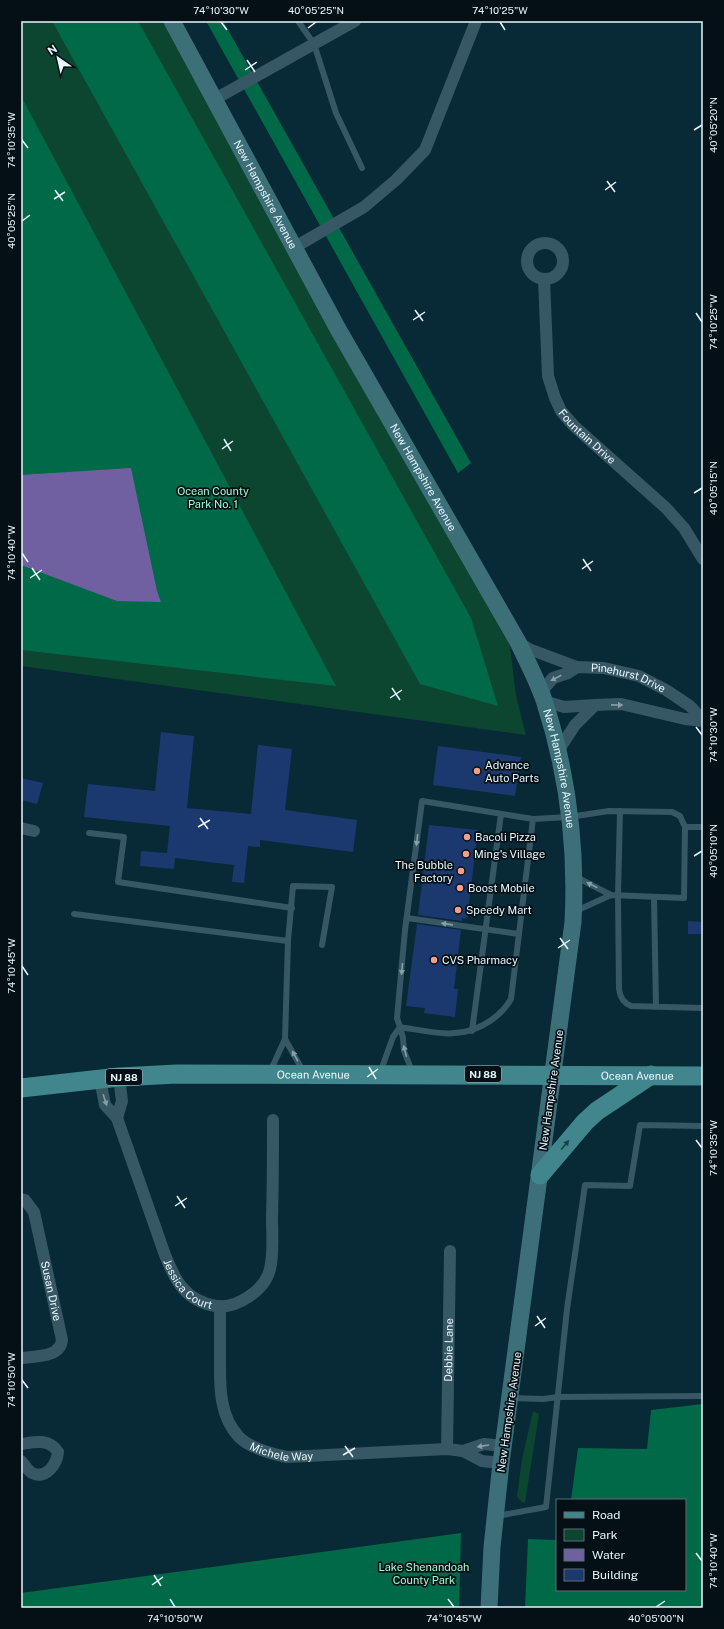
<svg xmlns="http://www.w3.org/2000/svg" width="724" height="1629" font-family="'Public Sans',sans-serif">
  <rect width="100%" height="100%" fill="#082936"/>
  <!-- green -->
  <path fill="#0c4630" d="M21,21H172L510,646L516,696L526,735L21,666Z
    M533,1411L539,1414L525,1503L522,1502L517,1497L522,1459Z"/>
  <!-- forest -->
  <path fill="#006947" d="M52,21H138L471,618L498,706L420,684Z
    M206,21H223L471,463L458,473Z
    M21,96L336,686L21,650Z
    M703,1404V1608H525L528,1539L557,1540V1590H685V1500H571L578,1448L647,1449L651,1410Z
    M461,1533L459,1608H21V1593Z"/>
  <!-- water -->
  <path fill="#7160a1" d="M131,468L157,591L161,602L117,601L21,565V475Z"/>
  <!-- building -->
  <path fill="#1c396f" d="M161,732L194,736L187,808L251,814L258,745L292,749L285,810L357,820L353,852L260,840V847L248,846L244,883L232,882L234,865L175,858L174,869L140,866L141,851L167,853L170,826L84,817L88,784L155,791Z
    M438,746L521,757L515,796L433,785Z
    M21,778L43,783L37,804L21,800Z
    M429,825L478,830L467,919L462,918V921L418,915Z
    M688,921L703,922V934H688Z
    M417,924L461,930L454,989H458L455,1017L424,1013L425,1008L406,1006Z"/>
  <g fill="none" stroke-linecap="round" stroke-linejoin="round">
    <!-- lane -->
    <path stroke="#375765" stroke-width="6" d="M298,21L314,44L336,113L362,168
      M620,811L618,896L619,989C620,997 623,1003 631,1006L703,1008
      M89,833L124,837L118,882L292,908
      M576,877L611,895L684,898L685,827H703
      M654,897L656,1007
      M576,911L611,895
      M74,914L288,941
      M407,918L519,934
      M472,1031L501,814
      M285,1039L303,1071
      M412,1071L404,1051L403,1038L400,1027C432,1032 461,1041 490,1021C499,1015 506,1008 511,999L533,819L569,817L609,811L672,812L680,816L685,827
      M270,1072L285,1039L288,941L293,886L332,887L322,945
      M380,1073L393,1037L400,1027L397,1018L405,930L422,801L533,819
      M511,1398L543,1399L558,1397L703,1396
      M497,1516L546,1507L567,1309L585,1185L630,1186L640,1125L703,1126"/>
    <!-- street -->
    <g stroke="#375765" stroke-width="12">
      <path d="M215,99L355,21"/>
      <circle cx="545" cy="261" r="18"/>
      <path d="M295,247L364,207L396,180L425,150L476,21"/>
      <path id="s1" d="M544,279L548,376L555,398L561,411L574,426L666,508L684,528L703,559"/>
      <path d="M518,642L529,649L577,667"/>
      <path id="s2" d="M541,692L553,678L568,673L577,667L604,668L639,676L666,690L690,706L703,720"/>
      <path d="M544,701L564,707L595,705"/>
      <path d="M558,751L575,725L595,705L621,704L685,719L703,721"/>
      <path d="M21,828L34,831"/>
      <path id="s3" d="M100,1079L105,1105L117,1118L165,1255C175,1280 185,1301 216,1306C237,1309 265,1290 270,1269C274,1253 272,1234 272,1218C273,1185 273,1152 273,1120"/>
      <path d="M117,1118L122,1101L119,1077"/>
      <path id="s4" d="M21,1199L25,1200L34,1212L62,1340C60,1358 35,1356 21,1358"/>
      <path id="s5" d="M220,1306C220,1323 220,1339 220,1355C220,1383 218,1415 239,1437C250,1448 272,1454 287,1457L447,1449L463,1451L482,1461L501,1463"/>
      <path d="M21,1444C35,1442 49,1438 58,1452C57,1464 46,1480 32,1473C28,1471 24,1464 21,1461"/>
      <path id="s6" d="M447,1449L450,1251"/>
      <path d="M463,1451L484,1444L503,1446"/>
    </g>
    <!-- secondary -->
    <path stroke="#3c6f78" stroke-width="17" id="s7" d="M172,21L338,329L518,642C527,661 537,680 544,700C567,771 577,848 573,922L501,1463L492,1547L489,1608"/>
    <!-- primary -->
    <g stroke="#40868c" stroke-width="19">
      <path id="s8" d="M21,1088L119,1077L177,1074L703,1076"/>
      <path d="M540,1175L585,1122L597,1111L651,1075"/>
    </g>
  </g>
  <!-- one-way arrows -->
  <defs><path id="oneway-solid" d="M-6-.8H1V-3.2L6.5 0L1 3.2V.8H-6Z"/></defs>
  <g fill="#879fa9">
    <use href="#oneway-solid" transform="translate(556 678) rotate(152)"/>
    <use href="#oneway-solid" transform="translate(617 705) rotate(1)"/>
    <use href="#oneway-solid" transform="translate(417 840) rotate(97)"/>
    <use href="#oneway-solid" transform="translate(592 885) rotate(-153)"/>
    <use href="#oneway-solid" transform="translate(447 924) rotate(-172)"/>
    <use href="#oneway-solid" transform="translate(402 969) rotate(95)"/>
    <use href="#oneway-solid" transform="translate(405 1051) rotate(-104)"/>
    <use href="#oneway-solid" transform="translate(295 1056) rotate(-119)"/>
    <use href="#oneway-solid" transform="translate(105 1100) rotate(72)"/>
    <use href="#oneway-solid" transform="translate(483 1446) rotate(171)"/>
  </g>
  <use fill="#1c3f45" href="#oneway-solid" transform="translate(565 1145) rotate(-50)"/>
  <!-- ticks -->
  <path fill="none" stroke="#e8f6fd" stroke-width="1.5" d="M221,22L227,30M500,22L505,30M308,28L316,22M247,60L255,72M245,70L257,62M694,130L702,125M22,140L28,148M607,181L615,192M55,190L63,201M605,190L616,182M54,199L65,192M22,221L30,215M415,310L423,321M696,313L702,322M413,320L425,312M224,439L231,451M222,449L233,441M694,493L702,488M22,553L28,562M583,559L591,571M32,568L40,580M582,569L593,561M30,578L42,570M392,688L400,700M390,698L402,690M696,727L702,735M200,818L208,829M198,827L210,820M694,856L702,851M560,938L568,949M558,948L570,940M22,966L28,975M369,1067L376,1079M367,1077L378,1069M696,1140L702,1148M177,1196L185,1208M175,1206L187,1198M537,1316L545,1328M535,1326L546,1318M22,1380L28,1388M345,1446L353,1457M343,1455L355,1448M696,1553L702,1561M154,1575L161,1586M152,1585L163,1577M170,1599L175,1607M448,1599L454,1607M656,1607L665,1601"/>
  <!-- markers -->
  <g fill="#f49e8a" stroke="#041015" stroke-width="1.5">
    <circle cx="477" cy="771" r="4"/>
    <circle cx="467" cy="837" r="4"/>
    <circle cx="466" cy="854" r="4"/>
    <circle cx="461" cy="871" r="4"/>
    <circle cx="460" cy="888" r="4"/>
    <circle cx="458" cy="910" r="4"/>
    <circle cx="434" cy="960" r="4"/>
  </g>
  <g text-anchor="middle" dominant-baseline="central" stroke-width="3.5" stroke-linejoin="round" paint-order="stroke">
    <!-- shield labels -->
    <g fill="#041015" stroke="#a4b1b7" stroke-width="1">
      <rect x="465" y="1066" width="36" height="16" rx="3"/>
      <rect x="106" y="1069" width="36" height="16" rx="3"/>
    </g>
    <g font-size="10" font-weight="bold" fill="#e8f6fd">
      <text x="483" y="1074">NJ 88</text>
      <text x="124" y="1077">NJ 88</text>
    </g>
    <!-- street labels -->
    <g font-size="11" fill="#e8f6fd" stroke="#041015">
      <text stroke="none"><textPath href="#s7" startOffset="197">New Hampshire Avenue</textPath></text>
      <text stroke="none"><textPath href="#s1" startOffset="171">Fountain Drive</textPath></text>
      <text stroke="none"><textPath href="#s7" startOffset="521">New Hampshire Avenue</textPath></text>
      <text stroke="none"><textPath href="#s2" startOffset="98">Pinehurst Drive</textPath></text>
      <text stroke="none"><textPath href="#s7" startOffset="845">New Hampshire Avenue</textPath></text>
      <text stroke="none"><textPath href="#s8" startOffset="293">Ocean Avenue</textPath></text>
      <text stroke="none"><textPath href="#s8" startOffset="617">Ocean Avenue</textPath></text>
      <text transform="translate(551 1090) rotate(-82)">New Hampshire Avenue</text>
      <text stroke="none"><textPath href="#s3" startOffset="228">Jessica Court</textPath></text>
      <text stroke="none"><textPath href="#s4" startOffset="100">Susan Drive</textPath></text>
      <text stroke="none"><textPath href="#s6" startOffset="99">Debbie Lane</textPath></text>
      <text transform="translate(509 1412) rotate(-82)">New Hampshire Avenue</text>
      <text stroke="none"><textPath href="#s5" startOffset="182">Michele Way</textPath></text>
    </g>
    <!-- park labels -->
    <g font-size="11" fill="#a2fbd0" stroke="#041015">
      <text x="213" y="491">Ocean County<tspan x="213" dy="13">Park No. 1</tspan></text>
      <text x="424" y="1567">Lake Shenandoah<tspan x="424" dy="13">County Park</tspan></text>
    </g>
    <!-- poi labels -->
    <g font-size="11" fill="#e8f6fd" stroke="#041015" text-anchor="start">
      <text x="485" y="765">Advance<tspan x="485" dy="13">Auto Parts</tspan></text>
      <text x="475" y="837">Bacoli Pizza</text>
      <text x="474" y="854">Ming's Village</text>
      <text x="453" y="865" text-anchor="end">The Bubble<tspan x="453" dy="13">Factory</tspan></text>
      <text x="468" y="888">Boost Mobile</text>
      <text x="466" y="910">Speedy Mart</text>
      <text x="442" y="960">CVS Pharmacy</text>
    </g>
  </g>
  <!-- border -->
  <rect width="724" height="1629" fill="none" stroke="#041015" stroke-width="44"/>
  <!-- legend -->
  <rect x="556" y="1499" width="130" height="92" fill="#041015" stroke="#5f6c72"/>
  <rect x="564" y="1512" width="20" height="6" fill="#40868c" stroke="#5f6c72"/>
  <text x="592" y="1519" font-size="12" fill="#e8f6fd">Road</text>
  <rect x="564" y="1529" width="20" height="12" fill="#0c4630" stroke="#5f6c72"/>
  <text x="592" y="1539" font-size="12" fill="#e8f6fd">Park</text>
  <rect x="564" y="1549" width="20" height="12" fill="#7160a1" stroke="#5f6c72"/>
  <text x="592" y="1559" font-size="12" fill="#e8f6fd">Water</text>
  <rect x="564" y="1569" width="20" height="12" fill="#1c396f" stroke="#5f6c72"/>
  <text x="592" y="1579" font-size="12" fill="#e8f6fd">Building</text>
  <!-- north arrow -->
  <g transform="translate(58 58) rotate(326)" stroke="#041015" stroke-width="3" paint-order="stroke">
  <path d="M0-3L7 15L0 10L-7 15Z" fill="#e8f6fd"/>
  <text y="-6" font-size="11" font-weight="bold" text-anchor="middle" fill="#e8f6fd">N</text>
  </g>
  <rect x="22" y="22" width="680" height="1585" fill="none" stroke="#e8f6fd" stroke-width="1.5"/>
  <g font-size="10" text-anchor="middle" fill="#e8f6fd">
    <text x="221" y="14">74°10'30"W</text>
    <text x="316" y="14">40°05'25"N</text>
    <text x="500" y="14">74°10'25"W</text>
    <text transform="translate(713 125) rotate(-90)" y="4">40°05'20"N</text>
    <text transform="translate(11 140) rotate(-90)" y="4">74°10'35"W</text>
    <text transform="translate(11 221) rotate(-90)" y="4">40°05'25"N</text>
    <text transform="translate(713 322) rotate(-90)" y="4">74°10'25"W</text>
    <text transform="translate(713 488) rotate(-90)" y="4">40°05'15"N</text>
    <text transform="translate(11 553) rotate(-90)" y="4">74°10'40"W</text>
    <text transform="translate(713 735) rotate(-90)" y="4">74°10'30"W</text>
    <text transform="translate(713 851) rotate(-90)" y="4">40°05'10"N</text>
    <text transform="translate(11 966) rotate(-90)" y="4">74°10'45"W</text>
    <text transform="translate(713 1148) rotate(-90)" y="4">74°10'35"W</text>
    <text transform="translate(11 1380) rotate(-90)" y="4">74°10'50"W</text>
    <text transform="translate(713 1561) rotate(-90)" y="4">74°10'40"W</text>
    <text x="175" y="1622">74°10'50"W</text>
    <text x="454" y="1622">74°10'45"W</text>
    <text x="656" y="1622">40°05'00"N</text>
  </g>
</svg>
